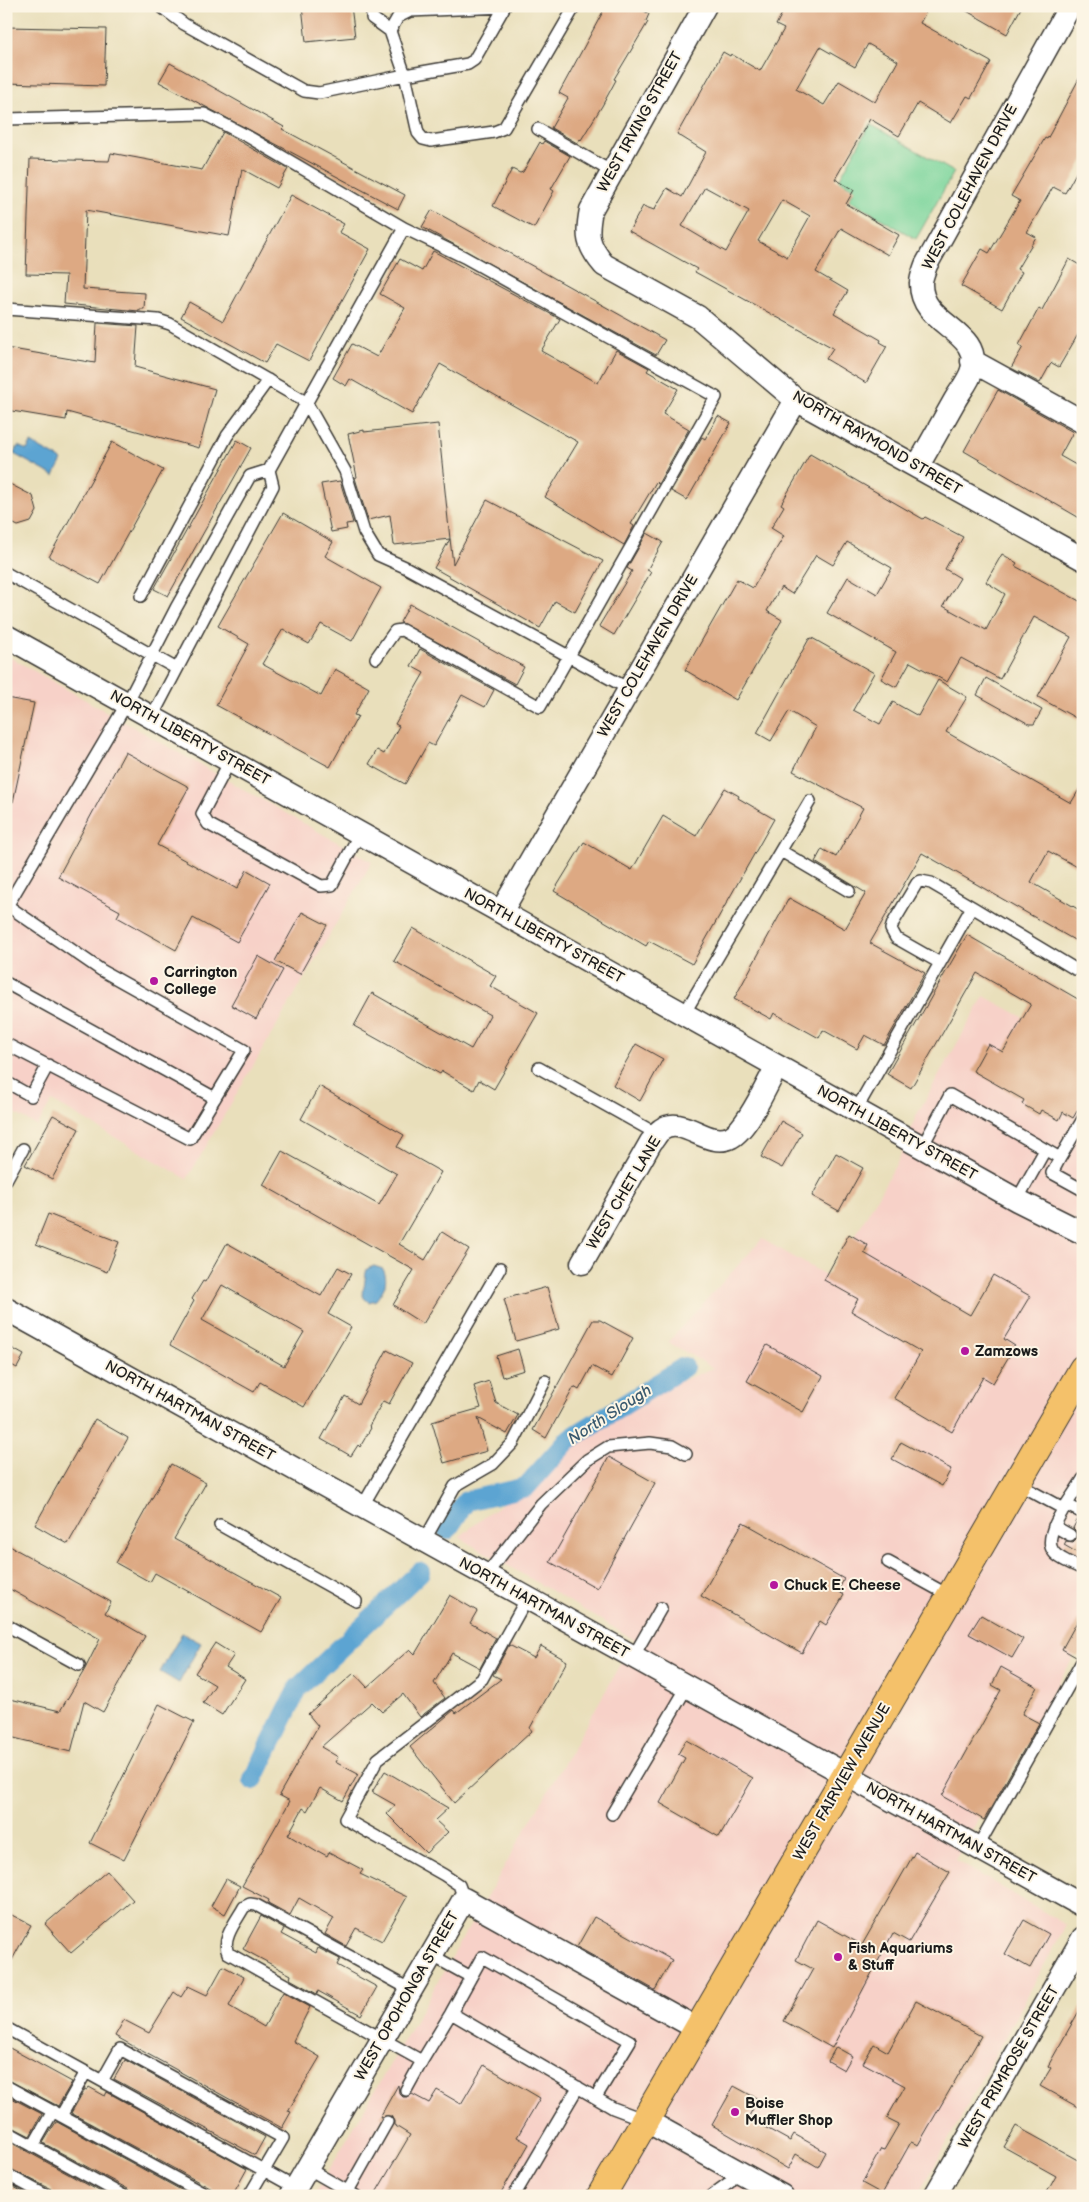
<svg xmlns="http://www.w3.org/2000/svg" width="1089" height="2202" font-family="'Balsamiq Sans',sans-serif">
  <rect width="100%" height="100%" fill="#fcf5e5"/>
  <filter id="ink" filterUnits="userSpaceOnUse"><feTurbulence type="fractalNoise" baseFrequency=".02" numOctaves="2"/><feDisplacementMap in="SourceGraphic" scale="10" xChannelSelector="R" yChannelSelector="G"/><feConvolveMatrix kernelMatrix="1 2 1 2 8 2 1 2 1" color-interpolation-filters="sRGB"/></filter>
  <filter id="wash" filterUnits="userSpaceOnUse"><feTurbulence type="fractalNoise" baseFrequency=".0096" numOctaves="4" result="noise"/><feDisplacementMap in="SourceGraphic" scale="20" xChannelSelector="R" yChannelSelector="G"/><feGaussianBlur stdDeviation="1.12" result="paint"/><feColorMatrix in="noise" values="0 0 0 0 0 0 0 0 0 0 0 0 0 0 0 0 0 1.4 0 .05"/><feComposite in="paint" operator="in"/></filter>
  <g filter="url(#wash)">
    <rect width="100%" height="100%" fill="#e9dfbb"/>
    <!-- built -->
    <path fill="#f7d1c8" d="M6,655L372,862L187,1179L52,1101L37,1126L6,1108Z
      M1083,993V1641L955,1860L1066,1925L918,2196H314L635,1640L459,1537L631,1402L713,1368L668,1342L762,1239L831,1278L899,1159L916,1116L984,996L1059,1037Z"/>
    <!-- green -->
    <path fill="#7cd59c" stroke="#4c785c" d="M870,124L954,172L916,239L849,200L855,189L839,180Z"/>
    <!-- water -->
    <path fill="#5ca4d2" stroke="#3c6077" d="M31,443L62,460L54,476L14,454L18,446L27,450Z
      M374,1266L383,1269C389,1281 384,1290 376,1300L369,1302L364,1298L362,1292C366,1285 364,1278 367,1269Z
      M182,1633L201,1643L179,1683L160,1672Z"/>
    <g fill="none" stroke-linecap="round" stroke-linejoin="round">
      <!-- canal -->
      <path stroke="#5ca4d2" stroke-width="20" d="M447,1530L466,1501L526,1487L568,1440L684,1367
        M253,1780L298,1688L420,1572"/>
    </g>
    <g id="blocks">
      <!-- building -->
      <path fill="#dda983" fill-rule="evenodd" d="M302,6H351L355,37L306,42Z
        M606,6H636L649,14L646,21L648,22L614,79L616,80L602,106L581,140L580,139L577,143L551,128L568,98L559,93Z
        M786,6H929L920,23L991,62L971,98L967,96L951,123L918,103L899,136L870,119L835,179L854,190L846,204L899,235L888,255L841,228L816,272L848,291L834,313L881,340L880,342L887,346L866,383L826,359L833,348L695,272L697,269L629,231L643,206L654,210L667,188L682,197L706,152L677,134L723,52L730,56L731,54L760,71L784,29L776,25ZM868,44L898,61L875,102L839,81L824,105L796,89L820,47L855,67ZM705,187L749,211L726,252L682,226ZM782,200L810,216L787,257L758,241Z
        M958,6H1022L1007,34Z
        M6,27L106,29L104,86L6,83Z
        M170,63L284,127L282,129L405,195L398,209L159,82Z
        M1083,71V160L1065,193L1053,187L1027,232L1036,237L1017,269L1022,272L1002,309L961,286L982,249L989,253L1020,201L1011,196L1045,138L1047,139L1051,132Z
        M223,132L288,169L277,188L242,169L229,236L86,210L83,289L145,293L144,309H139V311L64,304L66,275L26,274L30,159L109,161L111,153L202,170Z
        M544,141L570,156L551,189L554,191L534,228L493,206L512,169L520,173L523,172L540,142L542,144Z
        M291,195L344,224L339,232L370,249L309,361L276,344L265,363L181,317L189,302L223,321Z
        M432,210L665,340L656,355L422,227Z
        M433,251L560,319L541,351L598,383L616,350L649,368L647,371L678,389L663,414L689,429L658,484L656,482L631,524L634,526L624,545L545,497L578,442L440,364L412,414L350,379L346,386L333,378L352,344L377,357L405,308L380,294L400,259L422,271Z
        M1069,259L1083,267V326L1059,367L1052,363L1050,365L1040,383L1011,368L1023,347L1019,345L1039,308L1042,310Z
        M97,323L138,326L135,367L215,389L199,448L67,412L66,420L6,410V348L95,363Z
        M998,390L1073,432L1060,456L1083,469V520L964,451Z
        M718,416L731,423L687,500L671,491L702,437L705,439Z
        M438,424L450,539L394,545L390,515L368,520L355,478L357,477L348,434L364,430V432Z
        M237,440L251,448L168,596L154,589Z
        M112,442L163,470L100,584L49,557Z
        M810,454L923,519L925,517L963,537L945,569L960,578L943,606L986,630L1005,594L986,582L1002,554L1017,563L1015,566L1083,603V722L1038,697L1071,637L1034,617L1000,679L961,658L947,682L910,662L896,687L881,679L896,652L827,613L848,577L877,594L892,568L847,542L833,565L816,555L792,594L781,587L767,611L782,620L736,700L685,670L737,579L753,588L784,536L771,528L784,506L781,504Z
        M340,481L353,523L346,524L347,529L331,532L321,484Z
        M6,482L33,496L37,511L31,522L18,526L6,520Z
        M487,500L603,561L575,612L555,601L540,628L434,568L450,539L453,564Z
        M283,513L333,542L325,556L381,588L352,641L321,624L309,644L283,629L262,664L321,696L335,669L369,688L354,715L358,716L330,767L216,705L249,644L218,626Z
        M647,533L663,542L647,570L651,572L614,635L599,626L632,571L627,568Z
        M410,604L524,667L515,684L400,622Z
        M812,638L874,673L853,710L880,724L893,702L918,716L938,680L967,697L946,732L1071,803L1083,783V870L1048,851L1031,882L1083,912V945L922,853L870,943L925,973L884,1045L865,1035L857,1049L823,1030L819,1038L774,1013L771,1019L734,999L789,898L845,929L866,893L815,862L822,849L836,857L863,808L793,771L816,727L789,711L771,741L757,733L809,639Z
        M420,649L494,690L485,707L462,695L434,746L428,743L405,784L369,764L377,750L384,754L399,726L395,724L424,673L411,666Z
        M986,678L1042,710L1034,724H1029L977,695Z
        M6,698L34,703L13,802L6,801Z
        M125,752L189,787L157,845L237,889L247,870L270,883L237,942L193,918L176,950L117,917L120,911L58,877Z
        M725,788L739,796L738,798L774,819L692,964L649,941L646,946L554,891L584,842L632,870L663,816L696,836Z
        M302,912L327,925L300,974L275,961Z
        M413,928L496,976L490,986L538,1013L494,1089L479,1080L474,1090L442,1071L440,1074L354,1026L372,993L471,1049L490,1015L394,961Z
        M967,935L1083,1002V1101L1073,1118L1063,1112L1059,1120L1041,1110L1039,1114L1022,1104L1024,1100L973,1071L988,1044L1003,1052L1031,1004L977,973L911,1088L887,1074Z
        M258,956L283,970L256,1019L231,1005Z
        M636,1044L663,1059L640,1101L613,1085Z
        M319,1086L404,1135L397,1147L441,1172L399,1244L425,1260L442,1232L469,1249L423,1324L393,1305L414,1270L263,1185L282,1151L379,1205L397,1174L301,1119Z
        M53,1115L79,1129L52,1179L25,1165Z
        M781,1121L802,1133L782,1168L761,1157Z
        M836,1153L863,1168L839,1211L812,1196Z
        M48,1214L119,1242L107,1272L36,1244Z
        M849,1234L868,1245L864,1253L970,1315L993,1275L1030,1296L1004,1339L1015,1346L993,1383L983,1377L952,1432L894,1398L921,1352L851,1311L858,1299L824,1280Z
        M227,1243L321,1296L338,1267L351,1274L328,1314L351,1327L304,1407L260,1382L254,1392L170,1345L194,1301L192,1299L203,1281L205,1282ZM222,1285L304,1332L284,1366L202,1320Z
        M547,1287L559,1329L516,1341L504,1299Z
        M593,1320H600L633,1338L612,1377L592,1366L579,1390L574,1387L546,1438L533,1430Z
        M6,1345L24,1355L17,1368L6,1362Z
        M767,1345L823,1376L803,1412L747,1381Z
        M518,1349L524,1370L502,1377L496,1356Z
        M387,1350L412,1363L389,1404L383,1401L369,1426L371,1428L360,1447L358,1445L351,1456L321,1439L345,1396L358,1404Z
        M489,1381L496,1403L518,1415L507,1434L478,1418L487,1451L444,1463L432,1422L481,1408L474,1386Z
        M95,1419L128,1438L68,1544L35,1525Z
        M901,1442L951,1469L942,1486L892,1459Z
        M609,1457L655,1483L597,1588L550,1562Z
        M171,1464L206,1483L174,1539L281,1598L261,1632L155,1573L150,1582L116,1563Z
        M1078,1519L1083,1520V1556L1064,1545L1066,1541L1073,1542L1077,1538V1532L1073,1528Z
        M743,1522L844,1579L838,1591L844,1595L826,1625L820,1621L802,1653L701,1596Z
        M6,1544L111,1602L105,1613L145,1636L103,1712L84,1701L71,1752L6,1736V1698L60,1711L85,1669L100,1639L6,1587Z
        M450,1595L477,1611L470,1623L496,1638L480,1668L452,1653L434,1683L445,1698L420,1717L403,1694L382,1712L372,1702L321,1747L338,1757L335,1762L358,1774L343,1801L320,1788L307,1811L303,1808L288,1835L317,1852L318,1851L327,1856L329,1852L363,1870L360,1874L407,1897L382,1941L356,1928L346,1946L325,1934L334,1918L299,1898L290,1915L268,1903L269,1900L242,1886L290,1801L279,1795L318,1726L308,1714L354,1673L367,1687L410,1649L415,1654Z
        M1083,1611V1653L1076,1657L1062,1649Z
        M981,1615L1023,1639L1012,1658L969,1634Z
        M215,1643L234,1655L226,1667L245,1679L222,1715L203,1703L215,1685L195,1673Z
        M509,1645L534,1658L541,1646L567,1661L530,1728L532,1731L454,1803L410,1747L454,1710L456,1713L501,1679L493,1675Z
        M1001,1667L1037,1687L1022,1714L1039,1723L984,1820L942,1796L1001,1690L992,1685Z
        M159,1704L194,1722L124,1860L90,1843Z
        M686,1740L753,1778L719,1837L660,1803L685,1758L678,1754Z
        M385,1771L448,1808L435,1820L448,1832L426,1853L387,1814L395,1805L372,1792Z
        M915,1852L950,1872L909,1942L893,1933L832,2048L784,2021L813,1969L796,1960L817,1920L862,1945Z
        M107,1871L133,1900L71,1953L45,1924Z
        M226,1879L240,1886L225,1914L211,1906Z
        M6,1912L31,1925L6,1971Z
        M261,1916L284,1929L281,1934L316,1953L318,1948L340,1959L337,1965L377,1987L361,2015L318,1991L317,1994L290,1979L291,1975L243,1949Z
        M594,1917L672,1960L655,1990L577,1947Z
        M1024,1920L1049,1934L1030,1968L1005,1954Z
        M223,1966L244,1977L229,2006L264,2027L283,1992L310,2007L293,2041L320,2057L288,2111L291,2112L282,2128L115,2036L124,2020L149,2033L174,1992L181,1997L188,1986L207,1995Z
        M916,2001L981,2036L918,2145L911,2142L882,2194L862,2183L881,2149L884,2150L899,2124L887,2118L905,2086L863,2063L874,2044L888,2052Z
        M1083,2004V2110L1040,2086L1051,2068L1048,2066Z
        M6,2046L72,2082L58,2106L6,2079Z
        M836,2047L852,2056L844,2070L828,2061Z
        M125,2060L265,2137L255,2155L114,2079Z
        M484,2065L540,2098L517,2137L529,2144L499,2196H374L410,2135L394,2125V2121L391,2116L380,2117L398,2085L399,2093L403,2097H409L412,2094L429,2103L437,2090L461,2104Z
        M734,2086L758,2099L748,2118L790,2141L794,2134L826,2152L818,2167L796,2154L788,2169L712,2125Z
        M89,2087L105,2096L107,2092L247,2169L232,2196H215L212,2189L71,2113L85,2089L87,2090Z
        M6,2095L42,2114L30,2136L6,2124Z
        M56,2122H57L192,2196H131L128,2189L43,2143Z
        M1016,2126L1083,2163V2189L1079,2196H1045L1056,2176L1004,2147Z
        M6,2140L30,2153L108,2196H54L51,2189L6,2167Z
        M6,2183L31,2196H6Z"/>
    </g>
  </g>
  <g filter="url(#ink)">
    <use href="#blocks" fill-opacity="0" stroke="#3b3934" stroke-width="1"/>
    <g fill="none" stroke-linecap="round" stroke-linejoin="round">
      <defs>
        <path id="lane" d="M160,6L184,24L304,91L319,93L405,75L418,133L423,139L431,141L494,132L504,128L575,6
          M372,6V18L390,31L405,75L468,64L474,60L505,6
          M404,6L410,11L504,7
          M390,31L398,17L410,11
          M6,119L204,114L247,136L404,228L269,470
          M538,129L612,172
          M6,309L158,320L170,324L306,402L345,471L364,532L378,555L405,567L629,689
          M6,573L177,669
          M141,596L227,436L268,380
          M376,658L395,631L402,630L540,707L716,397L464,257L404,228
          M230,761L202,814L208,824L321,886L332,885L360,833
          M781,851L849,891
          M6,908L127,703L176,608L250,476L269,470L273,486L152,717
          M940,963L896,938L891,929L893,923L917,883L921,881L931,883L972,907
          M6,983L215,1098
          M684,1014L810,801
          M6,1044L190,1139L244,1050L101,970L8,906
          M539,1068L657,1134
          M6,1082L31,1096L48,1065
          M856,1110L972,907L1075,969
          M922,1147L950,1095L1060,1158L1083,1119
          M1060,1158L1052,1173L1083,1190
          M6,1180L23,1149
          M1017,1200L1045,1150
          M1083,1479C1074,1495 1041,1534 1053,1551C1058,1559 1075,1565 1083,1569
          M1016,1483L1064,1509
          M1067,1505L1083,1513
          M362,1507L500,1268
          M220,1525L356,1601
          M1054,1526L1070,1535
          M424,1541L455,1486L493,1464L513,1443L545,1381
          M888,1562L950,1596
          M486,1575L541,1504L587,1460L608,1447L650,1443L672,1446L686,1454
          M6,1625L79,1665
          M633,1657L661,1608
          M612,1814L687,1687
          M977,1848L1083,1660
          M464,1899L459,1885L444,1875L345,1819L378,1759L482,1679L527,1598
          M431,1955L471,1977
          M411,1990L256,1905L250,1904L244,1907C237,1920 221,1939 228,1953L422,2061L451,2013L613,2108L645,2120
          M451,2013L482,1957L630,2041L596,2097
          M6,2028L102,2081L120,2049L283,2138L249,2196
          M102,2081L296,2188
          M6,2086L208,2196
          M406,2090L422,2061
          M61,2116L86,2072
          M6,2131L124,2196
          M33,2146L53,2111
          M307,2168L356,2196
          M6,2174L47,2196
          M348,2191L387,2122
          M514,2196L578,2087
          M711,2196L730,2182L737,2171"/>
        <path id="street" d="M705,6L591,210C586,235 587,245 604,265L698,317L796,400L1083,559
          M972,361L1083,422
          M917,467C930,445 942,423 955,400C960,391 969,381 972,370C982,329 920,326 921,283C921,278 924,271 926,265L1070,6
          M6,636L1017,1200L1083,1233
          M501,912L796,400
          M582,1263L651,1142C654,1139 657,1132 661,1130C683,1114 707,1149 731,1137C748,1128 767,1084 777,1066
          M6,1309L1083,1906
          M645,2120L782,2196
          M291,2196L464,1899L698,2029
          M935,2196L1083,1938"/>
        <path id="primary" d="M601,2196L1083,1369"/>
      </defs>
      <!-- lane casing -->
      <use href="#lane" stroke="#3b3934" stroke-width="14"/>
      <!-- street casing -->
      <use href="#street" stroke="#3b3934" stroke-width="25"/>
      <!-- primary casing -->
      <use href="#primary" stroke="#3b3934" stroke-width="30"/>
      <!-- lane -->
      <use href="#lane" stroke="#fff" stroke-width="11"/>
      <!-- street -->
      <use href="#street" stroke="#fff" stroke-width="22"/>
      <!-- primary -->
      <use href="#primary" stroke="#f4c16b" stroke-width="28"/>
    </g>
  </g>
  <!-- markers -->
  <g fill="#b5179e" stroke="#fcf5e5" stroke-width="2">
    <circle cx="154" cy="981" r="5"/>
    <circle cx="965" cy="1351" r="5"/>
    <circle cx="774" cy="1585" r="5"/>
    <circle cx="838" cy="1957" r="5"/>
    <circle cx="735" cy="2112" r="5"/>
  </g>
  <g text-anchor="middle" dominant-baseline="central" stroke-width="4" stroke-linejoin="round" paint-order="stroke">
    <!-- street labels -->
    <g font-size="15" fill="#1c1c1c" stroke="#fcf5e5">
      <text transform="translate(640 122) rotate(-61)">WEST IRVING STREET</text>
      <text transform="translate(970 187) rotate(-62)">WEST COLEHAVEN DRIVE</text>
      <text transform="translate(877 443) rotate(30)">NORTH RAYMOND STREET</text>
      <text transform="translate(648 656) rotate(-60)">WEST COLEHAVEN DRIVE</text>
      <text transform="translate(190 738) rotate(29)">NORTH LIBERTY STREET</text>
      <text transform="translate(544 936) rotate(29)">NORTH LIBERTY STREET</text>
      <text transform="translate(897 1133) rotate(29)">NORTH LIBERTY STREET</text>
      <text transform="translate(624 1193) rotate(-59)">WEST CHET LANE</text>
      <text transform="translate(190 1411) rotate(29)">NORTH HARTMAN STREET</text>
      <text transform="translate(544 1608) rotate(29)">NORTH HARTMAN STREET</text>
      <text transform="translate(842 1782) rotate(-60)">WEST FAIRVIEW AVENUE</text>
      <text transform="translate(951 1833) rotate(29)">NORTH HARTMAN STREET</text>
      <text transform="translate(407 1996) rotate(-60)">WEST OPOHONGA STREET</text>
      <text transform="translate(1009 2067) rotate(-60)">WEST PRIMROSE STREET</text>
    </g>
    <!-- poi labels -->
    <g font-size="15" font-weight="bold" fill="#1c1c1c" stroke="#fcf5e5" text-anchor="start">
      <text x="164" y="972">Carrington<tspan x="164" dy="17">College</tspan></text>
      <text x="975" y="1351">Zamzows</text>
      <text x="784" y="1585">Chuck E. Cheese</text>
      <text x="848" y="1948">Fish Aquariums<tspan x="848" dy="17">&amp; Stuff</tspan></text>
      <text x="745" y="2103">Boise<tspan x="745" dy="17">Muffler Shop</tspan></text>
    </g>
    <!-- water labels -->
    <g font-size="16" font-style="italic" fill="#39596e" stroke="#fcf5e5">
      <text transform="translate(610 1415) rotate(-33)">North Slough</text>
    </g>
  </g>
  <!-- margin -->
  <rect width="1089" height="2202" fill="none" stroke="#fcf5e5" stroke-width="25"/>
</svg>
